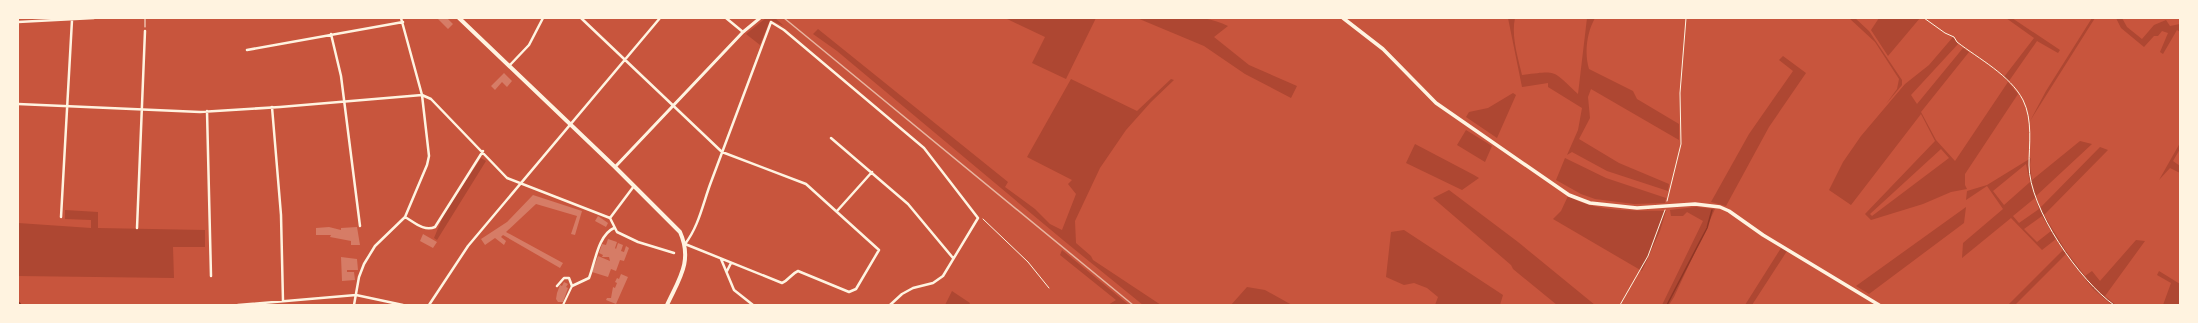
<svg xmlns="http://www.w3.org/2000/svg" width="2198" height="323" font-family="'Noto Sans',sans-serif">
  <rect width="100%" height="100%" fill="#c8553d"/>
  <!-- green -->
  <path fill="#ae4732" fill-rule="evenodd" d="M766,18H775L784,26L770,20L760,45L746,34Z
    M1005,18H1096L1066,79L1032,63L1045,37Z
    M1137,18C1166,18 1201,12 1228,26L1214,37L1249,65L1297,86L1291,98L1245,74L1204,46Z
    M1508,18H1515C1511,36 1518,58 1522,75C1558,71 1551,69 1578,94L1587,18H1595C1587,32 1584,53 1589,69L1633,91L1637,99L1679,124V140L1591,89L1588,97L1590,118L1579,139L1619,163L1669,184L1668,191L1607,171L1572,152L1567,155L1578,130L1582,108L1548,87V83L1522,87Z
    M1849,18H1855L1869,31L1902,80V85L1886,104L1897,89L1899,79L1875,42Z
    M1879,18H1920L1888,56L1871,30Z
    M2006,18H2012L2060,50L2058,53L2037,41L2009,81L2004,77L2034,38Z
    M2092,18H2095L2030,121L2046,91Z
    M2116,18H2122L2127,27L2142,39L2154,25L2166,20L2170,26L2180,24V32L2177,30L2163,54L2160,52L2168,33L2162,31L2158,36H2154L2144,47L2121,28Z
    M818,29L1008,182L1005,187L1035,209L1050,224L1062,230L1076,194L1068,184L1072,180L1027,157L1071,79L1137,111L1171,79L1174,80L1151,102L1126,130L1100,168L1075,221L1076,243L1091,256L1093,260L1161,305H1143L1063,240L837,51L813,34Z
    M1953,37L1958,44L1911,95L1917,104L1963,48L1969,52L1921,112L1936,140L1955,161L2008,82L2018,94L1965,174V185L1967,189L1951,192L1923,204L1871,220L1865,214L1935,141L1921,114L1851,205L1829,190L1843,162L1861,136L1905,84L1929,65ZM1941,149L1949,158L1872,216L1870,214Z
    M1783,56L1806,73L1769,127L1726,206L1711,202L1749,134L1793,71L1779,60Z
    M1513,93L1516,95L1497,138L1466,117L1469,112L1488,108Z
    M1466,130L1492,146L1485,162L1457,145Z
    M2080,141L2092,144L2036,196L2040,208L2100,147L2108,150L2044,215L2066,251L2085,276L2092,271L2100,281L2136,240L2145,241L2105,296L2116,305H2112L2093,289L2066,254L2015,305H2008L2063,250L2056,239L2042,250L2011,218L1962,258L1963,243L2003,209L1987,186L1966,200L1967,191L1987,185L2031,158L2030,165L2032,180ZM2026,164L2030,182L2004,205L1993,191ZM2035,198L2039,209L2019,223L2013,216ZM2042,216L2051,231L2037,242L2024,229Z
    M2180,143V149L2173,161L2180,166V173L2170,168L2159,180Z
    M1415,144L1474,175L1479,178L1462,190L1406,163Z
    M481,158L486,161L437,240L434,238L444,214Z
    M1565,158L1606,178L1666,198L1665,203L1634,204L1595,199L1581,194L1556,180Z
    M1449,190L1518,242L1595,305H1557L1513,269L1511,265L1433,198Z
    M1568,196C1597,213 1633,210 1666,211L1660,231L1642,271L1553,219L1561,211Z
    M1696,207L1715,209L1674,297L1669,305H1662L1703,221L1687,212L1683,216H1671L1670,210Z
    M1966,207L1964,223L1869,294L1856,286Z
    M65,210L98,212V228L205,230V247H173L174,278L18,276V223L91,228V220L65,219Z
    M1404,230L1503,295L1500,305H1435L1438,297L1427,288L1414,283L1404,285L1386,277L1391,232Z
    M1781,248L1787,251L1752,305H1745Z
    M1062,250L1129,305H1108L1116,300L1060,255Z
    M2159,271L2180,284V305H2163L2171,283L2157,275Z
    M1247,287L1265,290L1292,305H1231Z
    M952,291L970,303L969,305H945Z"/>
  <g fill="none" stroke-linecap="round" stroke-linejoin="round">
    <!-- stream -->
    <path stroke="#8f3625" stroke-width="1.5" d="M1667,305L1707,228L1712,210"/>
    <!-- canal -->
    <path stroke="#8f3625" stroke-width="5" d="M18,304L19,305"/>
  </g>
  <!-- building -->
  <path fill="#d67c66" d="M437,18H447L453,24L448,29Z
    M504,73L512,81L507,87L502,82L495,90L491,86Z
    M533,195L582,211L575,235L571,234L577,216L536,204L506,232L563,263L560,268L503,235L501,237L506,241L504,245L495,238L485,245L481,239L507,222Z
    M598,216L608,223L606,227L595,221Z
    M329,227L341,230V228L357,227L360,245H351V241L330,237L331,235H316V228Z
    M423,234L437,242L433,248L420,241Z
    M608,239L617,242L615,248L616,249L618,243L623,245L621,251L624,252L626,246L629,248L624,261L620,260L616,271L611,269L608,277L592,272L598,256L610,261L609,257H602L603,255L599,253L602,244L606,245Z
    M341,257L357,259L358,270H347V272H354L355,280L342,281Z
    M621,274L628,277L616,304L606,300L607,298H611L613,287L615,288L617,283L615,282L617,278L619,279Z
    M564,282L568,284L566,287L568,288L563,302H558L556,299L557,293L560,285L562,286Z"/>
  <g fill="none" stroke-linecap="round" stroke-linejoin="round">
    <!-- path -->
    <path stroke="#fff3e0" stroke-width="1" d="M145,18V27
      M1924,18L1945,33L1954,37L1957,42C1979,59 2010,75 2023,100C2033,120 2029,145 2029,165C2029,209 2080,281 2114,305
      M1667,201L1681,144L1680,93L1686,18
      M983,219L1028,262L1049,288
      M1620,305L1648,256L1665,210"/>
    <!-- pedestrian -->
    <path stroke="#fff3e0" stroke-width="2" d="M563,305L572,286"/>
    <!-- minor -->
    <path stroke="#fff3e0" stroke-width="2.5" d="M581,18L722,152L806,184L879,250L856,289L849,292L798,271C791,274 789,280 782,283L685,244C699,226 703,203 711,182C731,129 751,76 771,22L784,30L924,148L978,218L943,276L933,283L913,288L902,294L890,305
      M726,18L743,32
      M18,22L94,18
      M331,34L341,76L360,226
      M247,50L403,22
      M509,66L529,45L543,18
      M422,95L431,99L507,178L610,218L617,232L638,242L674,253
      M18,104L200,112L280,107L422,95
      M272,107L281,215L283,301
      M207,111L211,276
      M831,138L908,204L953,258
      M837,211L872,172
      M61,217L72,20
      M405,217C414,222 424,232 435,227L483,151
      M610,218L634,186
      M137,228L145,31
      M721,259L734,290L753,305
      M727,271L731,263
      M557,286L564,278H569L572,286L589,278C595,263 598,235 614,228
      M238,305L356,295L403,305
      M354,305L359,277L364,264L375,246L405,217L427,165L429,156L422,95L401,18
      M429,305L468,246L660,18"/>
    <!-- tertiary -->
    <path stroke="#fff3e0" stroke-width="3" d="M615,167L743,32L760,18"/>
    <!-- secondary -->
    <path stroke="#fff3e0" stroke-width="3.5" d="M1343,18L1383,49L1436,103L1569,195L1590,203L1637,208L1695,204L1720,207L1729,211L1763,235L1879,305"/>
    <!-- primary -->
    <path stroke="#fff3e0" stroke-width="4" d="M459,18L615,167L680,232C693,261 679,279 667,305"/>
    <!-- rail -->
    <path stroke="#e9b49f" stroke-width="1.5" d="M784,18L1133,305"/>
  </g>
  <!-- border -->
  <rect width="2198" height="323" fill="none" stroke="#fff3e0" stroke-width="38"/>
</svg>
